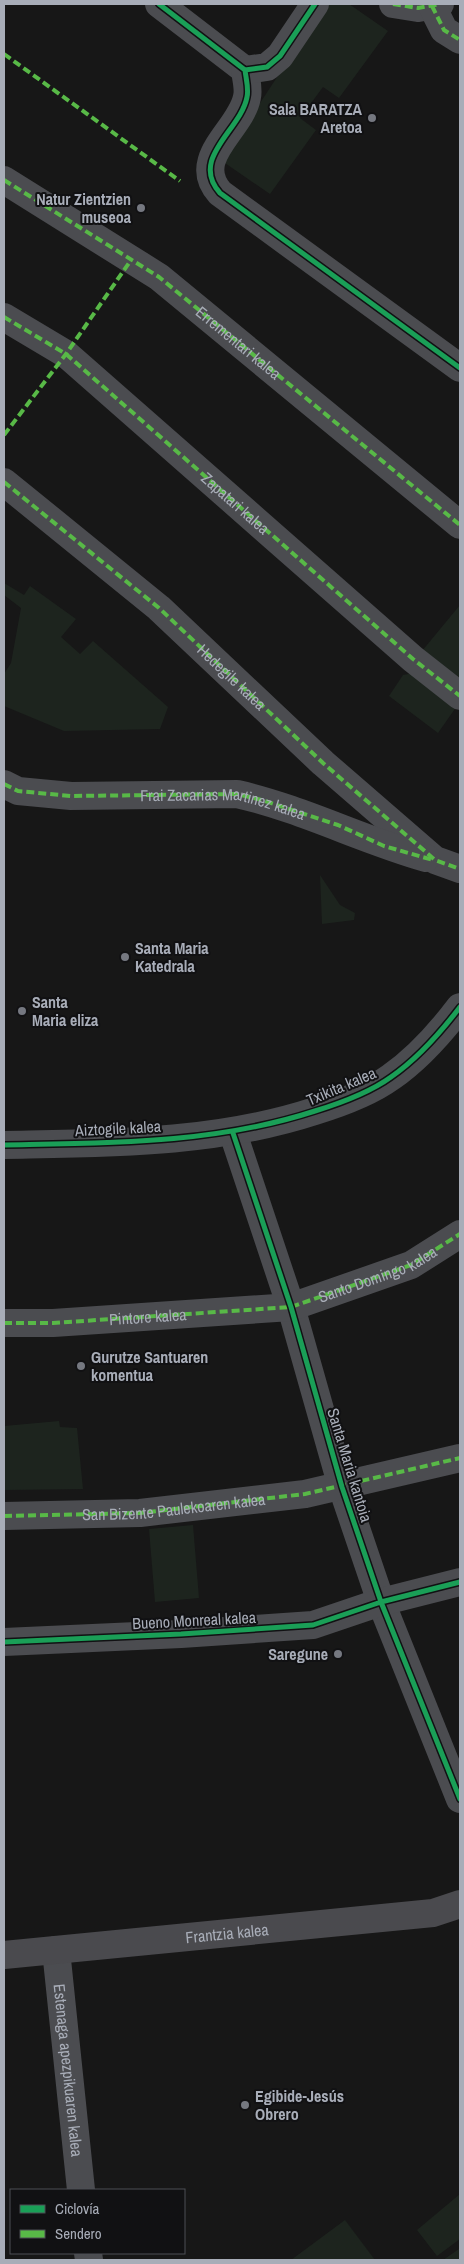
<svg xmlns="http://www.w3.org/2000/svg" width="464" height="2264" font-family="'Archivo Narrow',sans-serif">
  <rect width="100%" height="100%" fill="#171717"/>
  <!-- green -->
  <path fill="#1d241e" d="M325,4H349L388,31L339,98L323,87L300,118L316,130L270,194L222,161Z
    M4,583L24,595L30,586L76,619L61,637L80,654L93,641L168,707L160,729L64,731L4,706V674L11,663L21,608L4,595Z
    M460,605V682L422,651Z
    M419,672L459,703L438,733L389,696L403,675Z
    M320,875L340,905L355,913L354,920L322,924Z
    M59,1421L60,1427L77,1428L83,1489L4,1490V1426Z
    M193,1525L199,1598L155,1602L149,1529Z
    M460,2194V2239L437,2256L417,2230Z
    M345,2220L375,2260H291Z
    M459,2249L460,2260H443Z"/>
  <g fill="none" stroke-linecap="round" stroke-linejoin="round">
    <!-- street -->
    <g stroke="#4b4c50" stroke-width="28">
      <path d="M159,4L245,70"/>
      <path d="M393,4L418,8L440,4"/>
      <path d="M432,6L444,30L460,40"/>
      <path d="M245,70C246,79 249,89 247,97C241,130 189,158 220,193L460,368"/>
      <path d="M245,70L267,67L280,56L315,4"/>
      <path id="s1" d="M4,180L159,277L460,525"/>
      <path id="s2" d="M4,317L66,354L413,659L460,696"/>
      <path d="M4,482L159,608L323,763L435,860L460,869"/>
      <path id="s3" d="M4,784L18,791L71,796L237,794C303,809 362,840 426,858"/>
      <path d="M233,1133L291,1307L342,1487L381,1602L460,1799"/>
      <path d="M4,1145C109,1143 214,1144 315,1111C341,1103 369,1093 391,1077C417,1059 441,1032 460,1007"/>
      <path id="s4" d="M4,1323H53L291,1307L411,1265L460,1234"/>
      <path id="s5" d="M4,1516L140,1513L305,1494L460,1458"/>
      <path d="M4,1642L181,1634L313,1625L381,1602L460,1582"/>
      <path id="s6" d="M56,1950L81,2190"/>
      <path d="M88,2253L89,2260"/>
    </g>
    <!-- secondary -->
    <path stroke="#4a4a4e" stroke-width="28" id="s7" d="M4,1955L433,1913L460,1904"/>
    <!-- quiet -->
    <g stroke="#58b947" stroke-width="4" stroke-dasharray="8 4" stroke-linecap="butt">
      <path d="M393,4L418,8L440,4"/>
      <path d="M432,6L444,30L460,40"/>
      <path d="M4,54L180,181"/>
      <path d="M4,180L159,277L460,525"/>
      <path d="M4,317L66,354L413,659L460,696"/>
      <path d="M4,435L66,354L131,260"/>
      <path id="s8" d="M4,482L159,608L323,763L435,860L460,869"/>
      <path d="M4,784L18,791L71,796L237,794L262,800L338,825L384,846L433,860"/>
      <path d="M4,1323H53L291,1307L411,1265L460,1234"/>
      <path d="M4,1516L140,1513L305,1494L460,1458"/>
    </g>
    <defs>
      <path id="cycleway" d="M159,4L245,70
        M245,70C246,79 249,89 247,97C241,130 189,158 220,193L460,368
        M245,70L267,67L280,56L315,4
        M233,1133L291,1307L342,1487L381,1602L460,1799
        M4,1145C109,1143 214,1144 315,1111C341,1103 369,1093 391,1077C417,1059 441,1032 460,1007
        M4,1642L181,1634L313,1625L381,1602L460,1582"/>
    </defs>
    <!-- cycleway casing -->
    <use href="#cycleway" stroke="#111113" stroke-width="8"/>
    <!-- cycleway -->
    <use href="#cycleway" stroke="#1a9f57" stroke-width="5"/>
  </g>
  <!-- markers -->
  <g fill="#757880" stroke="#111113" stroke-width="2">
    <circle cx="372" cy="118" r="5"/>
    <circle cx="141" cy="208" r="5"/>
    <circle cx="125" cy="957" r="5"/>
    <circle cx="22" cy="1011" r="5"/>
    <circle cx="81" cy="1366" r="5"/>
    <circle cx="338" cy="1654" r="5"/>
    <circle cx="245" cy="2105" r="5"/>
  </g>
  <g text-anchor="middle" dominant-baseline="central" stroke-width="4" stroke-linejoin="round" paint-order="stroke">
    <!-- poi labels -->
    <g font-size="16" font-weight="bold" fill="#a8adb8" stroke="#111113" text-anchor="start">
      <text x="362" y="109" text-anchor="end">Sala BARATZA<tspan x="362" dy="18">Aretoa</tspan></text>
      <text x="131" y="199" text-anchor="end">Natur Zientzien<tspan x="131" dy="18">museoa</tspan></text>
      <text x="135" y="948">Santa Maria<tspan x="135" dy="18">Katedrala</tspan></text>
      <text x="32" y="1002">Santa<tspan x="32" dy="18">Maria eliza</tspan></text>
      <text x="91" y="1357">Gurutze Santuaren<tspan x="91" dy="18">komentua</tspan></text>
      <text x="328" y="1654" text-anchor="end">Saregune</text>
      <text x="255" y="2096">Egibide-Jesús<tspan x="255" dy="18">Obrero</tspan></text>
    </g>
    <!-- street labels -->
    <g font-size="16" fill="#a8adb8" stroke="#111113">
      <text stroke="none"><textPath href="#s1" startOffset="286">Errementari kalea</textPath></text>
      <text stroke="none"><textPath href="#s2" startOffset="298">Zapatari kalea</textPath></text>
      <text stroke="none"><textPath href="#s8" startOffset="300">Hedegile kalea</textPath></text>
      <text stroke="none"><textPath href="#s3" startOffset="222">Frai Zacarias Martinez kalea</textPath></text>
      <text transform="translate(341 1086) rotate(-23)">Txikita kalea</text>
      <text transform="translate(118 1128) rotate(-3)">Aiztogile kalea</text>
      <text stroke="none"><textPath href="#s4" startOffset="380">Santo Domingo kalea</textPath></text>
      <text stroke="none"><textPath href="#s4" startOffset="144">Pintore kalea</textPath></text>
      <text transform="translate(350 1465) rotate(73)">Santa Maria kantoia</text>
      <text stroke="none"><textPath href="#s5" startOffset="170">San Bizente Paulekoaren kalea</textPath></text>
      <text transform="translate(194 1620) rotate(-3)">Bueno Monreal kalea</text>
      <text stroke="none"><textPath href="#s7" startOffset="224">Frantzia kalea</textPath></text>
      <text stroke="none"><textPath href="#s6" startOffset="121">Estenaga apezpikuaren kalea</textPath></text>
    </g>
  </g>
  <!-- border -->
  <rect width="464" height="2264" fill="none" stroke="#a8adb8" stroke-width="10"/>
  <!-- legend -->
  <rect x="10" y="2189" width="175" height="65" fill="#111113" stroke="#4d4f55"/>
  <rect x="20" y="2205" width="25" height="8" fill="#1a9f57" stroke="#4d4f55"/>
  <text x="55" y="2214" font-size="15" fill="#a8adb8">Ciclovía</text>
  <rect x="20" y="2230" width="25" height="8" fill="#58b947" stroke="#4d4f55"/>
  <text x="55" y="2239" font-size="15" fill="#a8adb8">Sendero</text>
</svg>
